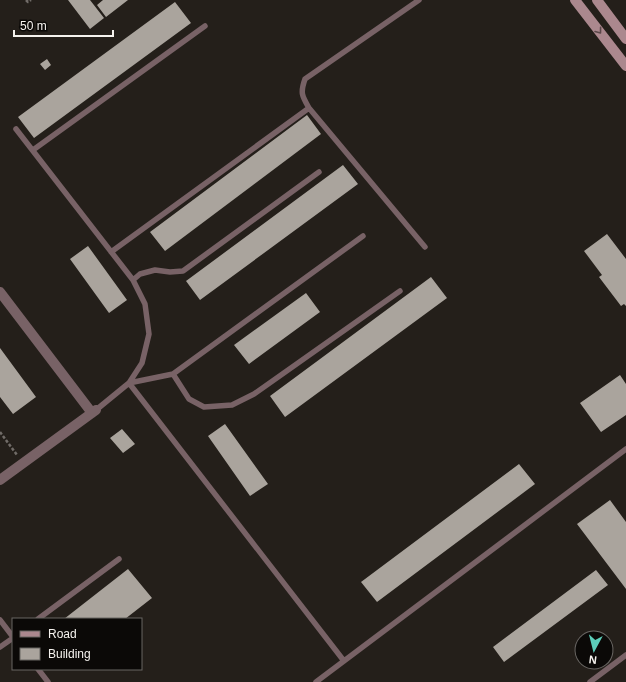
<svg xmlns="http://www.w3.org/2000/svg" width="626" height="682" font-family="Helvetica,sans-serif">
  <rect width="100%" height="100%" fill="#241f1a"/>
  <!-- building -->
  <path fill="#aaa49d" d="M68,0H90L104,18L90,29Z
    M103,0H128L106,17L97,5Z
    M175,2L191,23L34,138L18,117Z
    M47,59L51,65L45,70L40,64Z
    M307,115L321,134L165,251L150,232Z
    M343,165L358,184L200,300L186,281Z
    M607,234L626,259V306L624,304L621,306L599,277L602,275L584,251Z
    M88,246L127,300L109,313L70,259Z
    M431,277L447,298L285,417L270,396Z
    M306,293L320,312L249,364L234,345Z
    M0,348L36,397L13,414L0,397Z
    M620,375L626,384V415L601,432L580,403Z
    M225,424L268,484L250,496L208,436Z
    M122,429L135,444L123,453L110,438Z
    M519,464L535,484L377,602L361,582Z
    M610,500L626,522V589L577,524Z
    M128,569L152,598L125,619H64Z
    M596,570L608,585L504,662L493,647Z"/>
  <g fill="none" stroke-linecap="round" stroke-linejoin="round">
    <!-- path -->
    <path stroke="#716c68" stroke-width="2.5" stroke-dasharray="3 2" stroke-linecap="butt" d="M26,0L28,2L31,0
      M0,432L17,455"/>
    <!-- service -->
    <path stroke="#786266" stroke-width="5.5" d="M419,0L305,79C300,93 302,96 309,108L425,247
      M16,129L133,280L145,304L149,334L142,363L129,383L96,410
      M33,150L205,26
      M111,252L309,108
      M133,280L140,274L155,270L170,272L183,271L319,172
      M173,374L189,399L204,407L232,405L254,394L400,291
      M38,619L119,559
      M0,620L13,637
      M0,647L13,638
      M344,661L129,383L173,374L363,236
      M38,669L48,682
      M316,682L626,449
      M590,682L626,655"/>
    <!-- minor -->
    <path stroke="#786266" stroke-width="10" d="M0,292L92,413
      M0,480L96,410"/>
    <!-- secondary -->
    <path stroke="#ab888e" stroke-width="10" d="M575,0L626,66
      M597,0L626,39"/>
  </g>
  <!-- one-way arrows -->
  <defs><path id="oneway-chevron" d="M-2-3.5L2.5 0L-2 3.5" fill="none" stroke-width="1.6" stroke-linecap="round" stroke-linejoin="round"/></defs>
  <use stroke="#5b484a" href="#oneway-chevron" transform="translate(599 31) rotate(53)"/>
  <!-- legend -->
  <rect x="12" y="618" width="130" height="52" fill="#0b0907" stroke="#696663"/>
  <rect x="20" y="631" width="20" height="6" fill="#ab888e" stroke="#696663"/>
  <text x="48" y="638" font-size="12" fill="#f5f2ee">Road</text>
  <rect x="20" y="648" width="20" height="12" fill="#aaa49d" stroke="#696663"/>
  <text x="48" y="658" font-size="12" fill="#f5f2ee">Building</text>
  <!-- north arrow -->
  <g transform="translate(594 650) rotate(187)"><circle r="19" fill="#0b0907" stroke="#696663"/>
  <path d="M0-3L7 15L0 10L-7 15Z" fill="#5cceba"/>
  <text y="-6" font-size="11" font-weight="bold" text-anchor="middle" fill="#f5f2ee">N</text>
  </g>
  <!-- scale -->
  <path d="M14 30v6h99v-6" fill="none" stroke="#f5f2ee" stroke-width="2"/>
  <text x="20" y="30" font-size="12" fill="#f5f2ee" stroke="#0b0907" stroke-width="3" paint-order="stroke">50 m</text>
</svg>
